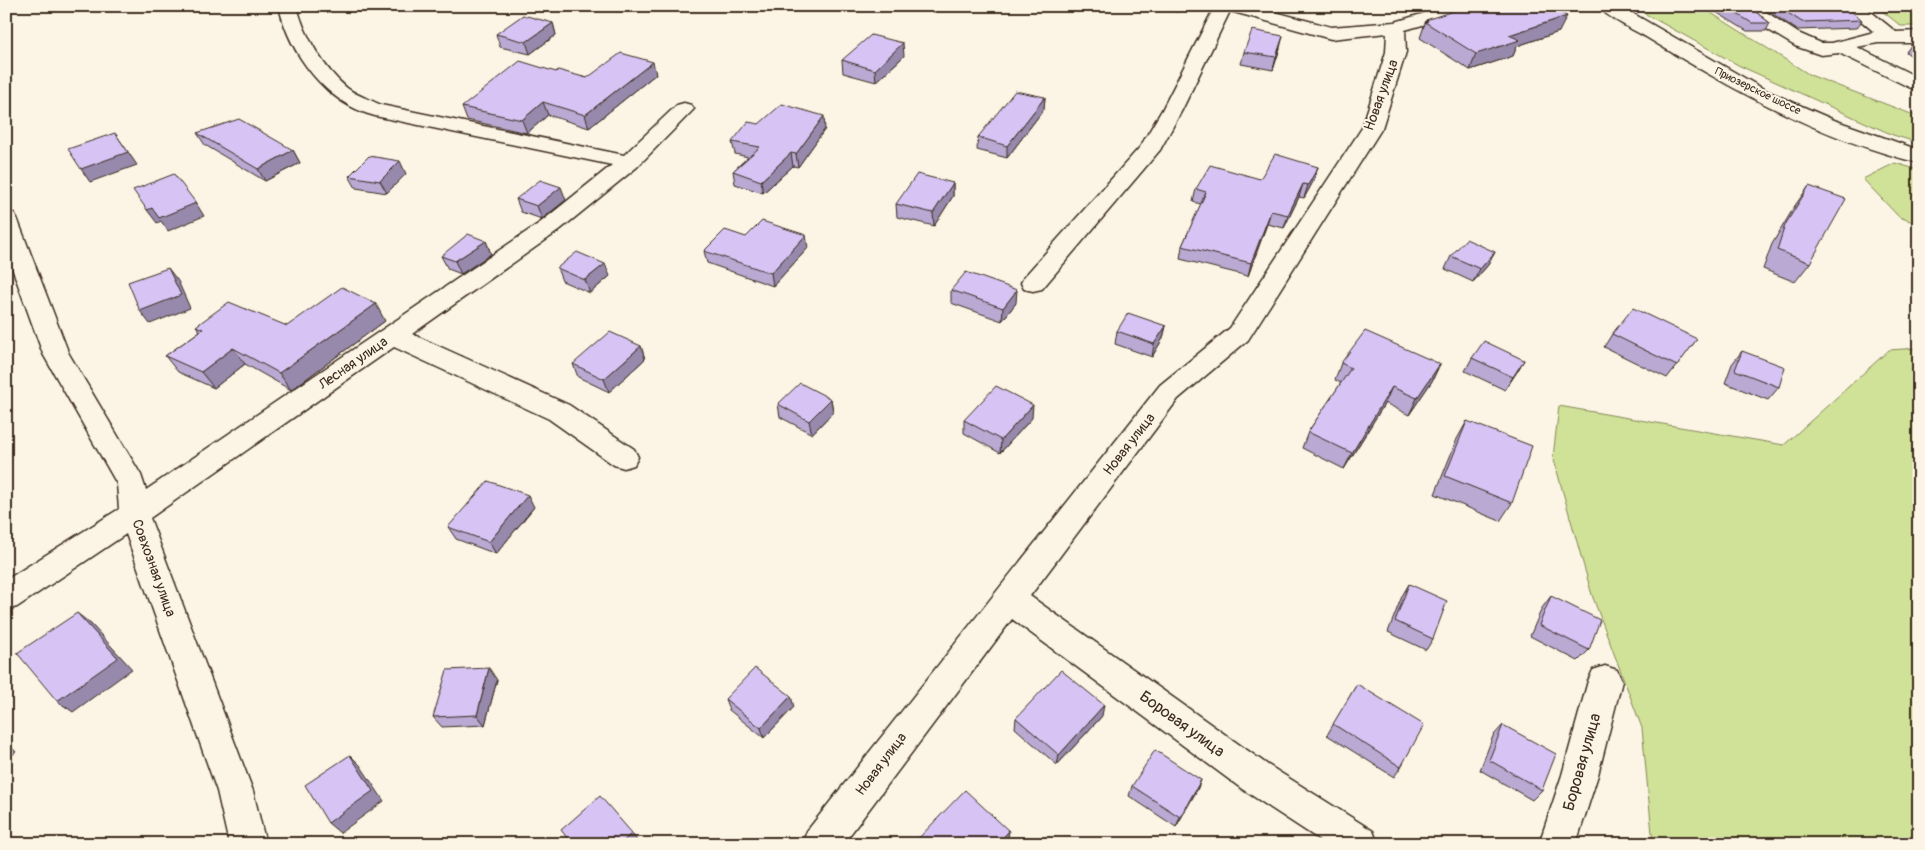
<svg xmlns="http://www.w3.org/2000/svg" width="1925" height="850" font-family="Pangolin,sans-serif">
  <rect width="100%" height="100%" fill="#fcf5e5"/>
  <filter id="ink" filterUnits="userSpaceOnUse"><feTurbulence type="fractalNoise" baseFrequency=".02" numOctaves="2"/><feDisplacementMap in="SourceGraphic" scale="10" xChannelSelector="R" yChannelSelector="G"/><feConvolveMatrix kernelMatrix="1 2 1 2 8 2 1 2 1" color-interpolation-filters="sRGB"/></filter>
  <g filter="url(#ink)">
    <!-- green -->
    <path fill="#cfe297" stroke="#85865a" d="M1637,6H1700L1810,75L1919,117V143L1893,135L1740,66L1640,11Z
      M1918,6L1919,26H1901L1877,7Z
      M1895,163L1919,170V224L1899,217L1863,179Z
      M1919,348V844H1653L1642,728L1592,595L1553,457L1559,406L1784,445L1889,350Z"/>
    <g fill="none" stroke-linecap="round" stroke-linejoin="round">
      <defs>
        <path id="minor" d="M279,6H297C304,35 324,69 347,88C357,96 370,99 381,105L624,155L677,105L684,103L691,105L694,109L637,167L557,232L412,334L569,405L634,449L638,457L634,465L624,468L614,465L549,419L394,347L150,518L253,791L266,844H229L217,791L126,534L17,607L6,610V580L119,509L117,484L43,354L6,251V211L14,213L17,218L69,354L141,475L146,490L541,222L612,165L375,116C327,104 289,54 279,6Z
          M1215,6H1253L1331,27L1395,22L1448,6H1478L1475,10L1405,30L1406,52L1382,128L1248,340L1178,399L1030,596L1268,765L1373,831L1378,844H1326L1242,789L1012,619L843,844H802L807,831L1160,385L1230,328L1362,128L1386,52L1387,33L1331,39L1230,11L1182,110L1160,150L1042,289L1033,291L1024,289L1021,283L1024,277L1140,147L1162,110Z
          M1735,6H1757L1798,33L1821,43H1832L1874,32L1844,6H1864L1896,32L1919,31V43H1878L1857,47L1919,78V92L1839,53L1821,55L1795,46L1765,28Z
          M1605,666L1617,670L1622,681L1598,775L1576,844H1539L1562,775L1588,681L1593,670Z"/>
        <path id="major" d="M1598,6H1620L1767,91L1834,120L1919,150V163C1821,139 1731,89 1646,37C1634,30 1606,17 1598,6Z"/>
      </defs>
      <!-- minor casing -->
      <use href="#minor" stroke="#3b2a1e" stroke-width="3"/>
      <!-- major casing -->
      <use href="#major" stroke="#3b2a1e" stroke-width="3"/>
      <!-- minor -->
      <use href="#minor" fill="#fcf5e5" fill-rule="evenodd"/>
      <!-- major -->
      <use href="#major" fill="#fcf5e5" fill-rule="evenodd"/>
    </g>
    <!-- wall -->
    <path fill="#b9a9d3" stroke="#3b2a1e" d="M1133,6H1180L1178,12Z
      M1706,6H1748L1770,23L1766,31H1747Z
      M1761,6H1845L1862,20L1857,28L1797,30Z
      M1426,20L1559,32L1517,46L1513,56L1470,70L1420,38Z
      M553,23L556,35L530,54L500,47L496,34Z
      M1915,40H1919V62L1906,52Z
      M1280,48L1273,70L1241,64L1244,52Z
      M904,56L876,82L843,73L842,60Z
      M556,72L587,78L656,74L589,128L548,115L527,133L467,120L462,107Z
      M1045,97L1044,109L1007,158L977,150L978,137Z
      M759,124L825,129L798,167L793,166L763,193L735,184L733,171L748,157L735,154L732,142Z
      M197,133L293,150L300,163L265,181L205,145Z
      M1318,167L1314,180L1304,198L1299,197L1284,228L1267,224L1248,276L1180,259L1182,246L1201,204L1193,202L1196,189L1260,179Z
      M406,174L387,193L356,188L349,176Z
      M953,183V196L934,226L897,217L896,204Z
      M1809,186L1810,263L1795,282L1763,269L1772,244L1796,204Z
      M516,199L566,200L542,219L521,212Z
      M746,237L808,248L773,286L707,263L704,251Z
      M486,241L491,254L461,274L448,269L441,256Z
      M1495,252L1488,265L1473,282L1445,269L1451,256Z
      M557,268L610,276L590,293L562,281Z
      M951,290L1016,303L1002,321L951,303Z
      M385,321L291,390L245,364L214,388L178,372L165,356L200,331L196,326H287Z
      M1166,326L1163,338L1152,357L1115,344L1117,331Z
      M1612,334L1697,339L1667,378L1604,347Z
      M641,346L645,359L609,392L578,377L573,364Z
      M1742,351L1779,387L1768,400L1725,383L1732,364Z
      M1472,358L1524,360L1505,390L1465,371Z
      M1341,363L1440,364L1432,381L1409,415L1385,403L1344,469L1302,448L1308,432L1341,383L1335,380Z
      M831,399L833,412L812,434L780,417L778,404Z
      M1032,418L1000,453L964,433V420Z
      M1467,421L1512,503L1500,521L1435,494L1457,439Z
      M534,507L496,554L456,539L448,527Z
      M1409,584L1433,639L1426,650L1388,632L1402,596Z
      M1551,596L1589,650L1578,661L1530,636L1542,608Z
      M497,680L485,725L442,727L433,717Z
      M1357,684L1401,767L1394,777L1327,735Z
      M725,699L794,707L764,738L729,710Z
      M1102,716L1057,765L1015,728L1016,718Z
      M1503,725L1542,790L1532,800L1480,770L1493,736Z
      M1201,780L1197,790L1176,827L1129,796L1132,786Z"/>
    <!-- shaded-wall -->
    <path fill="#9689ac" stroke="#3b2a1e" d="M1567,16L1559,32L1517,46L1513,56L1470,70L1476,54L1509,35Z
      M553,23L556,35L530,54L526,42Z
      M1283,36L1280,48L1273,70L1276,57Z
      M903,43L904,56L876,82L875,70Z
      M653,62L656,74L589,128L585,115Z
      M1045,97L1044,109L1007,158V146Z
      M543,102L548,115L527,133L522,120Z
      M824,116L825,129L798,167L796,154Z
      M115,133L137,165L90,182L81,169Z
      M293,150L300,163L265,181L258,169Z
      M791,153L793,166L763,193L761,181Z
      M400,161L406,174L387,193L380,181Z
      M1318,167L1314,180L1304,198L1308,185Z
      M953,183V196L934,226L933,213Z
      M1303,184L1299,197L1284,228L1288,215Z
      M561,187L566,200L542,219L537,206Z
      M196,203L204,216L168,231L161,221L157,223L147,210L152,208Z
      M1271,211L1267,224L1248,276L1251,263Z
      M806,235L808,248L773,286L771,273Z
      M486,241L491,254L461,274L455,261Z
      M1495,252L1488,265L1473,282L1480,269Z
      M605,264L610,276L590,293L585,280Z
      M168,268L178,281L190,308L150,324L140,311Z
      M1017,290L1016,303L1002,321L1003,308Z
      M376,304L385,321L291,390L279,373Z
      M1166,326L1163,338L1152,357L1154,344Z
      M641,346L645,359L609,392L604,379Z
      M233,348L245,364L214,388L201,372Z
      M1524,360L1517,372L1505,390L1513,377Z
      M1440,364L1432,381L1409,415L1417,398Z
      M1392,387L1385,403L1344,469L1352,453Z
      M831,399L833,412L812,434L809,421Z
      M1033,405L1032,418L1000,453L1001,440Z
      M528,495L534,507L496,554L489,542Z
      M77,613L91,624L132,669L73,712L57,701Z
      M489,668L497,680L485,725L477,715Z
      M791,696L794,707L764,738L761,728Z
      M1104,705L1102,716L1057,765L1059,755Z
      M6,741L16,752L6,760Z
      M350,755L360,765L384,801L340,833L328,823Z
      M1201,780L1197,790L1176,827L1180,817Z
      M1009,831L1008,840L1005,844H997Z
      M632,833L638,842L636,844H620Z"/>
    <!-- building -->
    <path fill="#d7c4f5" stroke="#3b2a1e" d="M1468,6H1549L1567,16L1509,35L1520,40L1476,54L1425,22L1428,21L1426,20Z
      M1724,6H1748L1770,23H1752Z
      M1777,6H1845L1862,20L1802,22Z
      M523,15L553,23L526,42L496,34Z
      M1252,30L1283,36L1276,57L1244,52Z
      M871,35L903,43L875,70L842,60Z
      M621,53L653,62L585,115L543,102L522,120L462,107L520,61L556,72L558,70L587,78Z
      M1015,91L1045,97L1007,146L978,137Z
      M782,104L824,116L796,154L791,153L761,181L733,171L760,147L732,142L748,122L759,124Z
      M239,119L293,150L258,169L197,133Z
      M115,133L128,152L81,169L68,149Z
      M1275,154L1318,167L1308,185L1303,184L1288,215L1271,211L1251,263L1182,246L1206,192L1196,189L1210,165L1260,179Z
      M369,156L400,161L380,181L349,176Z
      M174,174L196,203L159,218L152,208L147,210L133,190Z
      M917,174L953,183L933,213L896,204Z
      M540,180L561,187L537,206L516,199Z
      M1809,186L1846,199L1810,263L1777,250L1785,225Z
      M762,221L806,235L771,273L704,251L725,230L746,237Z
      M468,234L486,241L455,261L441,256Z
      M1466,239L1495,252L1480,269L1451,256Z
      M577,252L605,264L585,280L557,268Z
      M168,268L181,295L140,311L128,282Z
      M966,272L1017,290L1003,308L951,290Z
      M342,287L376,304L279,373L233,348L201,372L165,356L203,329L196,326L229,302L287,326Z
      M1633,308L1697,339L1677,366L1612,334Z
      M1128,313L1166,326L1154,344L1117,331Z
      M1365,331L1440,364L1417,398L1392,387L1352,453L1308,432L1351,368L1341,363Z
      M610,332L641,346L604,379L573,364Z
      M1484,341L1524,360L1513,377L1472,358Z
      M1742,351L1785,367L1779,387L1735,370Z
      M800,383L831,399L809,421L778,404Z
      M996,386L1033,405L1001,440L964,420Z
      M1467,421L1532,446L1512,503L1445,476Z
      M488,481L528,495L489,542L448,527Z
      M1409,584L1447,601L1433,639L1395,621Z
      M1551,596L1600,620L1589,650L1539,625Z
      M77,613L118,658L57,701L17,653Z
      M489,668L477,715L433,717L447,670Z
      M755,668L791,696L761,728L725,699Z
      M1061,670L1104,705L1059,755L1016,718Z
      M1357,684L1424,725L1401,767L1333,724Z
      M1503,725L1556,754L1542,790L1489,760Z
      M1155,750L1201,780L1180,817L1132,786Z
      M350,755L373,791L328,823L305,785Z
      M965,790L1009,831L997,844H913Z
      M600,796L632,833L620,844H572L561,830Z"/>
  </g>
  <g text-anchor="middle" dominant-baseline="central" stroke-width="4" stroke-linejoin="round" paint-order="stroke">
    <!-- far-street labels -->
    <g font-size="11" fill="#3b2a1e" stroke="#fcf5e5">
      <text transform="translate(1758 91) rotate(26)">Приозерское шоссе</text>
    </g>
    <!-- street labels -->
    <g font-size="14" fill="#3b2a1e" stroke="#fcf5e5">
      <text transform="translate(1381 95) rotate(-70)">Новая улица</text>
      <text transform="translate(353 363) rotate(-35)">Лесная улица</text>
      <text transform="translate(1129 444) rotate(-52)">Новая улица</text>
      <text transform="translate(154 568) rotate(70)">Совхозная улица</text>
      <text transform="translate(881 764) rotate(-53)">Новая улица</text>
    </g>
    <!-- near-street labels -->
    <g font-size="16" fill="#3b2a1e" stroke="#fcf5e5">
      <text transform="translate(1182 724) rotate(36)">Боровая улица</text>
      <text transform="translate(1582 762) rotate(-74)">Боровая улица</text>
    </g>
  </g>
  <!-- margin -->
  <rect width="1925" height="850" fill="none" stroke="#fcf5e5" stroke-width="25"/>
  <rect x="12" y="12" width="1900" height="825" fill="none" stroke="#3b2a1e" stroke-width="2" filter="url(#ink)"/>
</svg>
